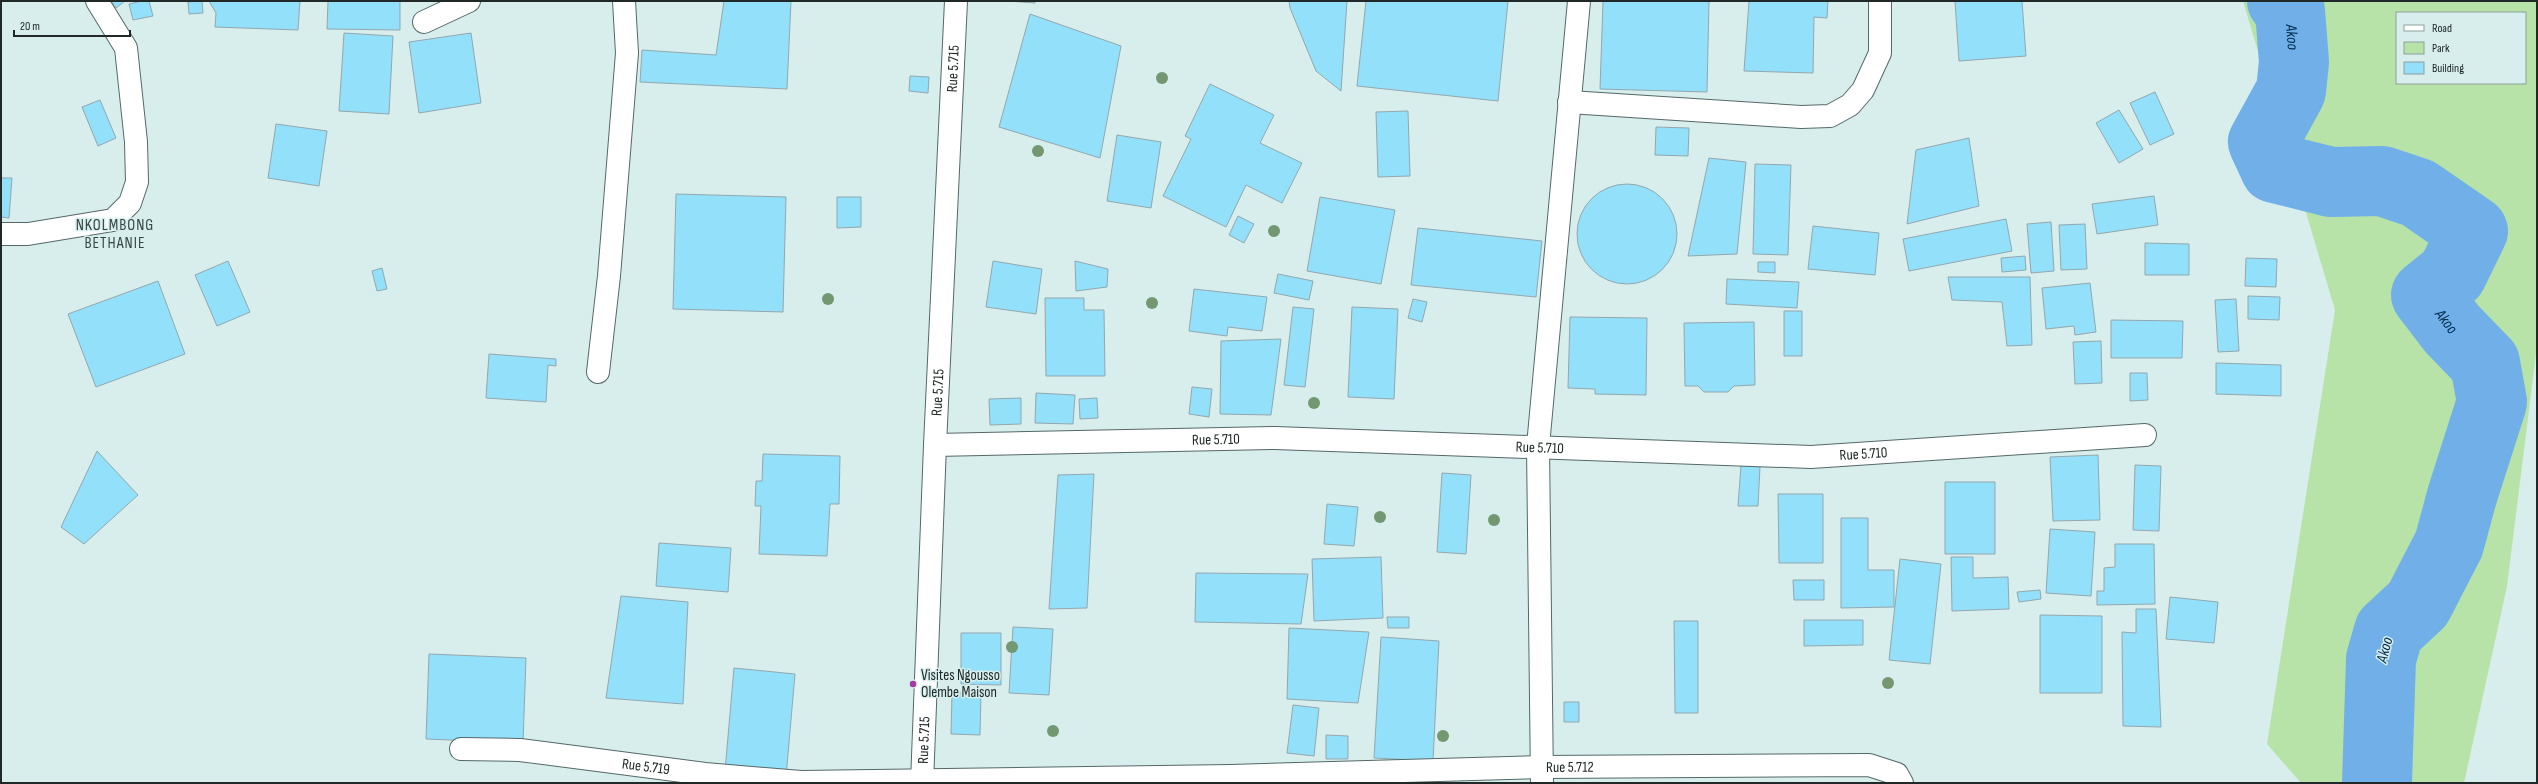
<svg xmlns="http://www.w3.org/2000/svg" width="2538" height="784" font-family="'Sofia Sans Condensed',sans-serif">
  <rect width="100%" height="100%" fill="#d7eeed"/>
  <!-- green -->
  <path fill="#b7e3a8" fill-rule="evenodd" d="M2243,1H2537V346L2507,586L2464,783H2301L2267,744L2335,310ZM2397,13H2525V83H2397Z"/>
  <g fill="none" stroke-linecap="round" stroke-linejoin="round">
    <!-- river -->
    <path stroke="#71afe8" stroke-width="70" id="s1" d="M2282,1L2290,11L2294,62L2291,91L2263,142L2275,168L2331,182L2382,181L2418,193L2473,231L2452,274L2426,295L2452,329L2485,363L2492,402L2462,496L2449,544L2418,604L2389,631L2381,659L2377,783"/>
  </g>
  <!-- building -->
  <path fill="#92e0fa" stroke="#93a7ae" d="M111,1H125L116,8Z
    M142,1H149L153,16L133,20L129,4Z
    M202,1L203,13L189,14L188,2Z
    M209,1H300L298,30L215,27L216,13Z
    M328,1H400V30L327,29Z
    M724,1H791L787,89L640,82L642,50L716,55Z
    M1007,1H1035V3Z
    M1289,1H1347L1341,91L1316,71L1290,8Z
    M1366,1H1508L1498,101L1357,86Z
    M1603,1H1709L1707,92L1600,89Z
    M1749,1H1828L1827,18L1814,17L1813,73L1744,71Z
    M1955,1H2022L2026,56L1959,61Z
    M1030,14L1121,46L1100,158L999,127Z
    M344,33L393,36L389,114L339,111Z
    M471,33L481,103L419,113L409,42Z
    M910,76L929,77L928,93L909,91Z
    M1210,84L1274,115L1260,143L1302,163L1282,203L1246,185L1226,227L1163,196L1191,139L1185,136Z
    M2155,92L2174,134L2150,145L2130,103Z
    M100,100L116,138L98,146L82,107Z
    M2119,110L2143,149L2119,163L2096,123Z
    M1408,111L1410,176L1378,177L1376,112Z
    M276,124L327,131L319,186L268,178Z
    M1656,127L1689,128L1688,156L1655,155Z
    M1117,135L1161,142L1151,208L1107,201Z
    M1969,138L1979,206L1907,224L1916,150Z
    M1709,158L1746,162L1737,254L1688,256Z
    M1755,164L1791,165L1788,255L1753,254Z
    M1,178H12L9,218L1,217Z
    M1577 234a50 50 0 1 1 100 0a50 50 0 1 1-100 0Z
    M676,194L786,197L783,312L673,309Z
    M2154,196L2158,225L2097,234L2092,204Z
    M837,197H861V227L837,228Z
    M1320,197L1395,210L1381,284L1307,271Z
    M1238,216L1254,224L1244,243L1229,235Z
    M2006,219L2012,251L1909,271L1903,239Z
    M2051,222L2054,271L2031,273L2027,224Z
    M2085,224L2087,269L2061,270L2059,225Z
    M1813,226L1879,233L1875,275L1808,269Z
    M1418,228L1542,241L1536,297L1411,285Z
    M2145,243L2189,244V275H2145Z
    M2025,256L2026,270L2002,272L2001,258Z
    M2246,258L2277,259L2276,287L2245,286Z
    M228,261L250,312L217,326L195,275Z
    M993,261L1042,269L1036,314L986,307Z
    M1075,261L1108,269L1107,287L1076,291Z
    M1758,262H1775V273L1758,272Z
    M382,268L387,289L377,291L372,271Z
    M1278,274L1313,281L1309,300L1274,293Z
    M1948,277H2030L2032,345L2007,346L2002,302L1952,300Z
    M1727,279L1799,282L1797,308L1726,304Z
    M158,281L185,354L96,387L68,314Z
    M2090,283L2096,332L2075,335L2074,326L2046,329L2042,288Z
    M1194,289L1267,297L1262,331L1228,327L1227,336L1189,331Z
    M2248,296L2280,297L2279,320L2248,319Z
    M1045,298H1084V310H1104L1105,376H1046Z
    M1413,299L1427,302L1422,322L1408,318Z
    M2236,299L2239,351L2218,352L2215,300Z
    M1293,307L1314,309L1305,387L1284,385Z
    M1352,307L1398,309L1394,399L1348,397Z
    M1784,311H1802V356H1784Z
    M1570,317L1647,318L1646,395L1595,394V389L1568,388Z
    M2111,320L2183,321L2182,358H2111Z
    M1754,322L1755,385L1734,386L1728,392H1704L1698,386H1685L1684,323Z
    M1281,339L1271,415L1220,414L1221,341Z
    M2101,341L2102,383L2075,384L2073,342Z
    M489,354L556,359V366L548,365L546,402L486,398Z
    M2216,363L2281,365V396L2216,394Z
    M2130,373H2147L2148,400L2130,401Z
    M1192,387L1212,389L1209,417L1189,414Z
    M1036,393L1075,395L1073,424L1035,423Z
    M1021,398V424L990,425L989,399Z
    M1097,398L1098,418L1080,419L1079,399Z
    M97,451L138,495L84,544L61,527Z
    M763,454L840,456L839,504H830L827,556L759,554L761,506H755L756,481H762Z
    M2098,455L2100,520L2053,521L2050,457Z
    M1741,465L1760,467L1758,506H1738Z
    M2135,465L2161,466L2159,531L2133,530Z
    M1442,473L1471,475L1466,554L1437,552Z
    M1094,474L1087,608L1049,609L1058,475Z
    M1945,482H1995V554H1945Z
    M1778,494H1823V563H1779Z
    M1327,504L1358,507L1354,546L1324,544Z
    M1841,518H1868V570H1894V607L1841,608Z
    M2050,529L2095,532L2091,596L2046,593Z
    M659,543L731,548L728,592L656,586Z
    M2115,544H2154L2155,604L2097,605V591H2104V568L2115,567Z
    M1381,557L1383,618L1314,621L1312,559Z
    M1951,557H1973V578L2008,577L2009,609L1952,611Z
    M1900,559L1941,564L1930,664L1889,660Z
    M1196,573L1308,574L1301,624L1195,622Z
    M1793,580H1824V600H1794Z
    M2040,590L2041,599L2019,602L2017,592Z
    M621,596L688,602L683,704L606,698Z
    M2170,597L2218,602L2214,643L2166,639Z
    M2136,609H2156L2161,727L2123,726L2122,632L2136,633Z
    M2040,615L2102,616V693H2040Z
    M1387,617H1409V628H1388Z
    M1804,620H1863V645L1804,646Z
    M1674,621H1698V713H1675Z
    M1013,627L1053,629L1049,695L1009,693Z
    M1289,628L1369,632L1358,703L1287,699Z
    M961,633H1001V685L961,684Z
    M1381,637L1439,641L1433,761L1374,758Z
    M429,654L526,658L523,743L426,739Z
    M734,668L795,674L786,777L725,771Z
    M952,693H981L980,735L951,734Z
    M1564,702H1579V722H1564Z
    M1293,705L1319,708L1314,756L1287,753Z
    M1326,735L1348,736V759H1326Z"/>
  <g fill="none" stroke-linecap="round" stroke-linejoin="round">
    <defs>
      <g id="street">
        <path d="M424,22L469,1"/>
        <path d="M1569,102L1801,117L1830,116L1850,105L1863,90L1880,53V1"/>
        <path d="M1,234H28L113,220L130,203L137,182L136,142L126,48L97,1"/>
        <path d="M598,372L609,276L627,53L624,1"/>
        <path id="s2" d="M935,445L1275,438L1811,457L2145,435"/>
        <path id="s3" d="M461,749L520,750L705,774L801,782L1231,776V783"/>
        <path id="s4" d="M1231,776L1542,767L1869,765L1897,774L1902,783"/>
        <path id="s5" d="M922,783L935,445L956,1"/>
        <path d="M1542,783L1538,446L1579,1"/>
      </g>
    </defs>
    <!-- street casing -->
    <use href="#street" stroke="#546867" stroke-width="24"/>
    <!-- street -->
    <use href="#street" stroke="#fff" stroke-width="22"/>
  </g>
  <!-- trees -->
  <g fill="#739771">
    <circle cx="1162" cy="78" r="6"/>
    <circle cx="1038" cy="151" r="6"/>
    <circle cx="1274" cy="231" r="6"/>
    <circle cx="828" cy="299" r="6"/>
    <circle cx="1152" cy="303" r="6"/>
    <circle cx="1314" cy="403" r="6"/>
    <circle cx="1380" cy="517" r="6"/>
    <circle cx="1494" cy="520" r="6"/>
    <circle cx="1012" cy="647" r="6"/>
    <circle cx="1888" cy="683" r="6"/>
    <circle cx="1053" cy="731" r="6"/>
    <circle cx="1443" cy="736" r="6"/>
  </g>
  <!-- markers -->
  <circle fill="#a53b9d" stroke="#d7eeed" stroke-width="1.5" cx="913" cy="684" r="4"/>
  <g text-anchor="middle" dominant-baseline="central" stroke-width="3" stroke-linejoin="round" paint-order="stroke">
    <!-- street labels -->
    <g font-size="15" fill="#202828" stroke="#d7eeed">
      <text stroke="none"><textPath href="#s5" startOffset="715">Rue 5.715</textPath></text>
      <text stroke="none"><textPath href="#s5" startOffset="391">Rue 5.715</textPath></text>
      <text stroke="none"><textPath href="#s2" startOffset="281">Rue 5.710</textPath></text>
      <text stroke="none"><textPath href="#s2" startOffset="605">Rue 5.710</textPath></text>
      <text stroke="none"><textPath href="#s2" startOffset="929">Rue 5.710</textPath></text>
      <text stroke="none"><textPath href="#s5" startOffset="43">Rue 5.715</textPath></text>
      <text stroke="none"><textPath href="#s3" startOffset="186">Rue 5.719</textPath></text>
      <text stroke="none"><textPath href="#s4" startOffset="339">Rue 5.712</textPath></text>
    </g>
    <!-- poi labels -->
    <g font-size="15" fill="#202828" stroke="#d7eeed" text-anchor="start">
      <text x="921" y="675">Visites Ngousso<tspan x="921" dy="17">Olembe Maison</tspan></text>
    </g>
    <!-- water labels -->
    <g font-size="16" font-style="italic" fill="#002d51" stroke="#d7eeed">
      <text stroke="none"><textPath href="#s1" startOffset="39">Akoo</textPath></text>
      <text stroke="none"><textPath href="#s1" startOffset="508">Akoo</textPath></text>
      <text transform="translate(2385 650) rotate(-76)">Akoo</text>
    </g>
    <!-- neighbourhood labels -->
    <g font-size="16" letter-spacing="1" fill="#334645" stroke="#d7eeed">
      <text x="115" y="225">NKOLMBONG<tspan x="115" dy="18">BETHANIE</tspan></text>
    </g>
  </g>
  <!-- border -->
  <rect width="2538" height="784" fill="none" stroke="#202828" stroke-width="4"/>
  <!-- legend -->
  <rect x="2396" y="12" width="130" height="72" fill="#d7eeed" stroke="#8e9f9e"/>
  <rect x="2404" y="25" width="20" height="6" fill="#ffffff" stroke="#8e9f9e"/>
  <text x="2432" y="32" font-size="12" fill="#202828">Road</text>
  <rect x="2404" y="42" width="20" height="12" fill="#b7e3a8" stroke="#8e9f9e"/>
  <text x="2432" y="52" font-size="12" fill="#202828">Park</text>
  <rect x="2404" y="62" width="20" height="12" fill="#92e0fa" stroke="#8e9f9e"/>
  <text x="2432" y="72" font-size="12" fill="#202828">Building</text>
  <!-- scale -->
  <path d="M14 30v6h116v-6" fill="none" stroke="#202828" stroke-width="2"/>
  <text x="20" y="30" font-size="12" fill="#202828" stroke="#d7eeed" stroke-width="3" paint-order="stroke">20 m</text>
</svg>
